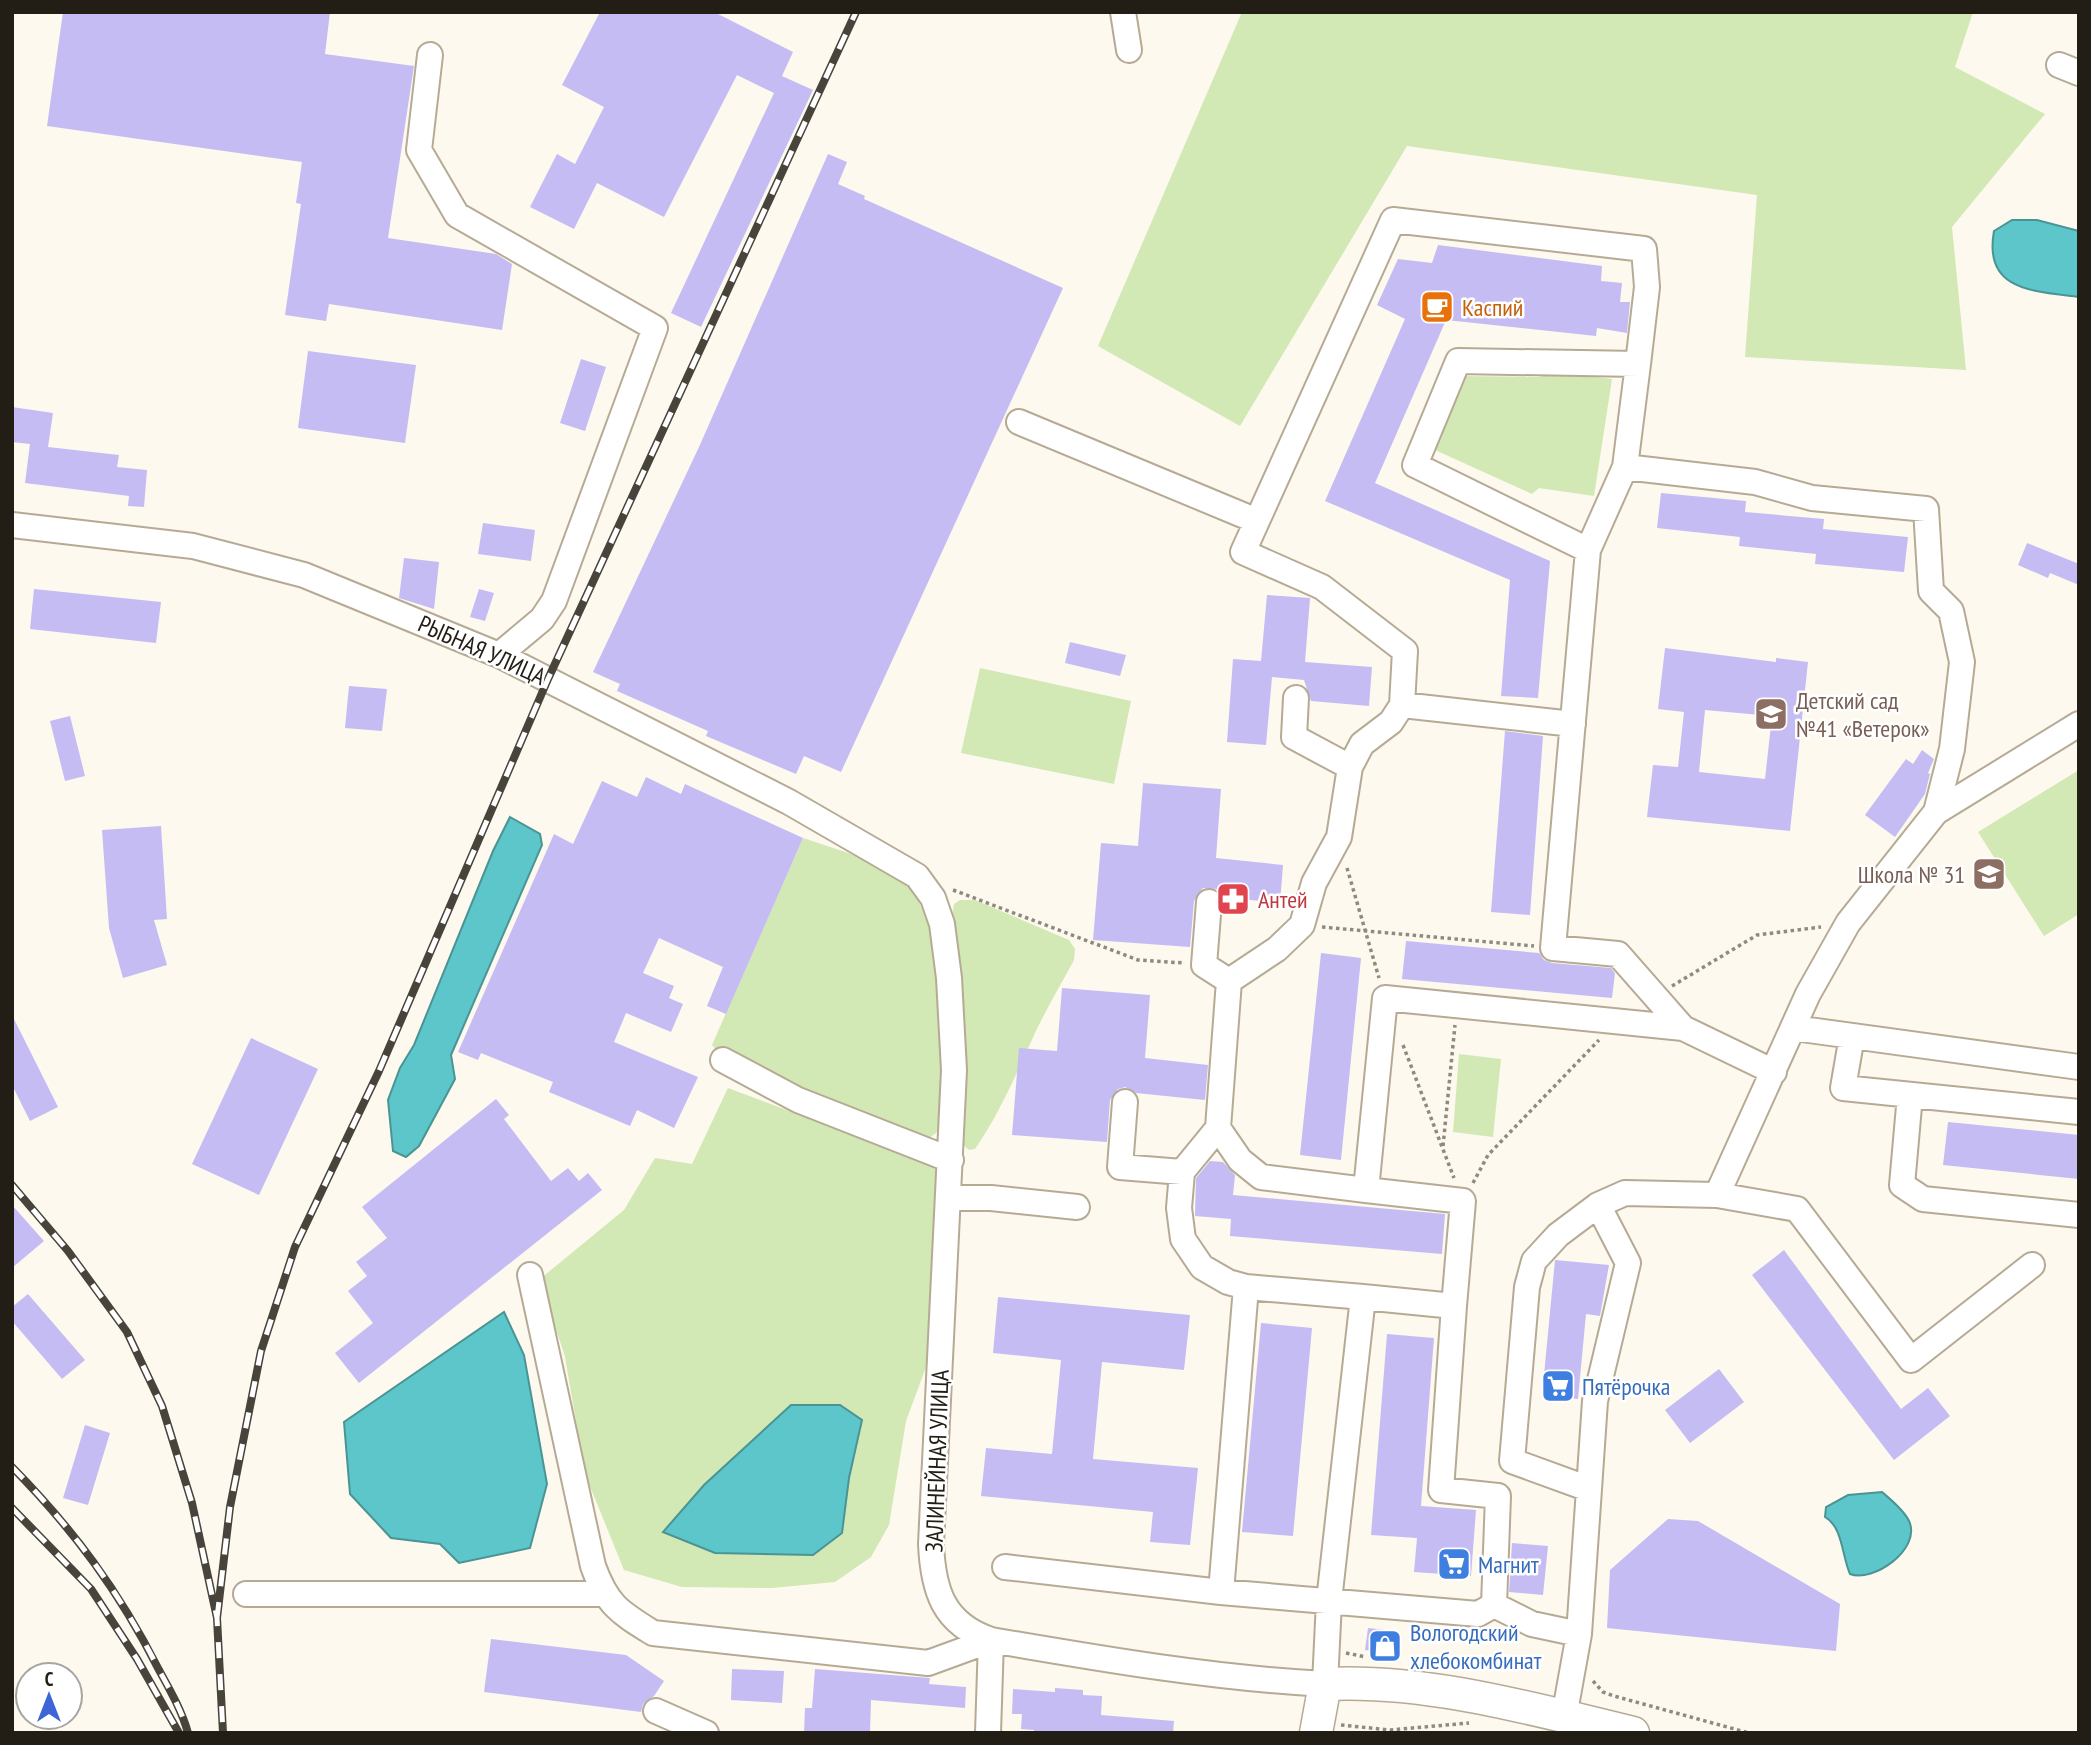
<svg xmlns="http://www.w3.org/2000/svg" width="2091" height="1745" font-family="'PT Sans Narrow',sans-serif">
  <rect width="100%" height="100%" fill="#fdf9ef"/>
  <!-- green -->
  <path fill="#d2e8b5" d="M1242,12H1973L1955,67L2045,114L1952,227L1966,370L1745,357L1757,195L1407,146L1240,426L1098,346Z
    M1546,371L1612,379L1594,496L1539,488L1532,494L1435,450L1462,376L1540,377Z
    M980,668L1131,701L1114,784L961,753Z
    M2079,770V914L2044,936L1978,832Z
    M803,838C836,849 873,859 901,880C950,916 943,1066 941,1123L936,1133L929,1138L845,1111L718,1052L712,1045Z
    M960,900H975L1069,940L1075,949L1074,960C1061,984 1047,1008 1035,1033C1017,1072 1000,1113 975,1149L969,1150L963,1145V1054L952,916L954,904Z
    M1459,1054L1501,1059L1493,1137L1453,1132Z
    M728,1088L935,1166L937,1173L932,1351L906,1421L889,1525L871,1557L835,1582L772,1588L682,1587L624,1570L585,1474L565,1357L540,1279L624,1210L655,1158L692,1164Z"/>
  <!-- water -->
  <path fill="#5cc6ca" stroke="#4b9494" stroke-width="2" d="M2012,220H2037L2079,231V297C2033,291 1983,291 1994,231Z
    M510,817L540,834L542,845L451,1055L455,1079L419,1146L406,1157L393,1151L388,1100L400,1068L414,1045L493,851Z
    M504,1312L524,1355L547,1484L530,1548L459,1563L440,1544L391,1538L350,1494L344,1422Z
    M791,1405H840L862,1420L849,1478L842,1533L813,1555L715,1553L663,1532L704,1485Z
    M1882,1492C1891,1500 1904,1510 1909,1521C1922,1549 1873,1583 1850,1574C1842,1557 1843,1527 1825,1517L1826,1507L1848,1495Z"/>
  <!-- building -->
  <path fill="#c5bcf4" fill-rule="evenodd" d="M63,12H330L325,54L414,66L388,238L496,254L512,264L502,330L329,304L326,321L285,315L301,204L296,203L302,162L47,126Z
    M600,12H714L793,52L782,76L813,90L701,327L671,313L774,93L737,75L664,217L597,183L574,229L530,207L557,154L575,164L604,107L562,85Z
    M828,154L847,162L838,184L865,196L864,199L1063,288L841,772L804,756L796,774L706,736L708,731L617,691L620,684L593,672L699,447Z
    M1438,245L1602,266L1601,281L1622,283L1620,302H1630L1627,333L1597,328L1596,336L1446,320L1375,483L1550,561L1538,698L1501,696L1510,580L1325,501L1405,319L1377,305L1398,259L1432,263Z
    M308,351L416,365L405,443L298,428Z
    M581,359L606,367L585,431L560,423Z
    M12,407L53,413L48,447L119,455L117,467L147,470L144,507L128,506L129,496L25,483L30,444L12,442Z
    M1661,493L1746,501L1745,512L1824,519L1823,529L1908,537L1904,572L1815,564L1816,554L1739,546L1740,537L1657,528Z
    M483,523L535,530L531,561L478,554Z
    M2027,543L2079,564V585L2050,573L2048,578L2018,565Z
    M404,558L439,562L434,609L399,598Z
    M34,589L161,602L156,643L30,629Z
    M479,589L494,593L485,621L470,617Z
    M1267,595L1310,598L1305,662L1372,667L1369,706L1311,701L1304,680L1272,677L1266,745L1227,742L1233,659L1261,661Z
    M1070,642L1126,655L1120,676L1065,663Z
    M1665,648L1776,662V658L1808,662L1790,831L1647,817L1653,765L1678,767L1684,712L1658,709ZM1705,710L1772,716L1765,779L1699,772Z
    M349,686L387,689L382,731L345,728Z
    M70,716L85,776L65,781L50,721Z
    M1505,731L1543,736L1530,915L1491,912Z
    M1922,750L1934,759L1928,773L1930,774L1925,794L1895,837L1865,815L1906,759L1913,764Z
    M646,777L681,794L685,784L803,838L726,1014L707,1006L723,967L659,938L643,973L674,986L669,998L683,1004L671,1032L626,1013L614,1042L698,1077L674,1128L637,1110L630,1126L549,1092L553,1082L481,1053L478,1060L458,1052L554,834L573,844L602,781L637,797Z
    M1143,783L1221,789L1216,858L1283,865L1280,903L1223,897L1217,889L1203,888L1194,901L1190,947L1093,940L1101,843L1138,846Z
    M161,826L167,919L154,920L167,965L123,978L109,928L102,830Z
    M1406,941L1539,953L1544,960L1552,963L1611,968L1615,973L1612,998L1402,979Z
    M1321,953L1361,958L1341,1160L1300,1155Z
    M1062,988L1150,995L1145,1058L1208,1065L1205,1100L1136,1093L1125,1087L1118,1089L1110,1100L1107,1142L1012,1135L1019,1048L1057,1051Z
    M12,1015L58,1107L30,1121L12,1085Z
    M251,1038L318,1069L259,1195L192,1164Z
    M496,1099L509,1115L504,1119L551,1181L568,1168L579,1181L588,1173L602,1190L359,1383L335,1353L373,1323L348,1291L367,1276L356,1262L387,1238L362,1207Z
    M1948,1122L2079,1135V1179L1943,1165Z
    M1210,1161L1223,1162L1235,1175L1233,1195L1445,1214L1442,1254L1230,1236L1231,1219L1195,1216L1196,1178Z
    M12,1205L44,1241L12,1268Z
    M1784,1250L1901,1409L1928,1388L1950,1416L1894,1460L1752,1275Z
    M1555,1260L1609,1265L1600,1316L1586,1314L1578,1399L1542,1396Z
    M28,1294L85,1360L62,1379L12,1321V1307Z
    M998,1297L1190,1315L1184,1370L1102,1362L1093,1459L1198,1468L1190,1545L1150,1542L1153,1512L981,1496L986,1448L1052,1454L1061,1360L993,1353Z
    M1261,1323L1312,1328L1293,1536L1242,1532Z
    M1387,1334L1434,1338L1421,1506L1476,1510L1471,1576L1414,1572L1417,1538L1371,1535Z
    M1719,1369L1744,1402L1690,1443L1665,1410Z
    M85,1425L110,1433L88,1505L63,1498Z
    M1668,1519L1698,1521L1840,1604L1836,1651L1607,1628L1610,1570Z
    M1512,1543L1548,1546L1543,1595L1509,1592Z
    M1368,1628L1396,1631L1393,1653L1365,1650Z
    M491,1639L626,1655L664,1681L654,1696L643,1704L641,1712L484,1692Z
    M732,1669L784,1671L782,1703L731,1700Z
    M815,1669L930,1678L929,1684L966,1687L965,1708L871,1700L870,1733H804L805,1708H812Z
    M1055,1688L1083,1690V1695L1102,1696L1101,1715L1174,1721L1173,1733H1034V1730L1021,1729L1022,1714H1012L1013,1689L1055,1692Z"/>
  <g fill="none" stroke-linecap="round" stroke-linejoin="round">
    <defs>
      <path id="minor" d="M1123,12L1129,50
        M430,55L419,150L457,215L655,328L554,601L542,619L499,655
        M2059,65L2079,73
        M1019,422L1257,521
        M12,525L193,546L304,575L499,655L789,802L917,876L933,898L942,924L949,978L954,1070L931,1544C933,1590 943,1624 991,1640C1102,1659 1212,1678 1325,1684L1329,1601L1363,1297L1246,1287L1228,1282L1202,1267L1183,1239L1179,1208L1182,1172L1218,1128L1229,981L1277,949L1302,925L1314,883L1339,837L1350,767L1362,744L1391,722L1402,705L1405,651L1322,587L1243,552L1393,220L1644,249L1647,287L1638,364
        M1588,550L1415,465L1458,361L1638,364L1625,467
        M1296,698L1294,737L1350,767
        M1402,705L1573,724
        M1209,902L1204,965L1229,981
        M1794,1028L2079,1067
        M1852,1036L1843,1088L2079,1112
        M723,1060L798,1100L951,1160
        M1774,1072L1683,1028L1618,954L1553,948L1588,550L1625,467L1755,482L1812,498L1926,509L1931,591L1951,611L1962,662L1952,749L1936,812
        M1910,1095L1902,1185L1923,1199L2079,1215
        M1125,1102L1120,1167L1182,1172
        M1218,1128L1240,1160L1261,1177L1366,1190
        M1717,1195L1797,1209L1911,1360L2032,1265
        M949,1198H991L1077,1207
        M530,1275L593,1566C607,1605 619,1612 653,1633L928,1663L991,1640L988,1733
        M1363,1297L1454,1306L1441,1490L1498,1496L1494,1605
        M1454,1306L1463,1201L1366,1190L1385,998L1683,1028
        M1589,1489L1595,1401L1628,1263L1598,1205
        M1005,1567L1221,1592L1478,1614L1494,1605L1532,1624L1579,1634
        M1221,1592L1246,1287
        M246,1594H603
        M656,1711L706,1733
        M1564,1717L1579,1634L1589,1489L1512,1461L1527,1287L1534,1261L1558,1235L1598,1205L1625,1193L1717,1195L1808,994L1848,923L1936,812L2079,724"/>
      <path id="major" d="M1316,1733L1325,1684C1428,1679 1533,1709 1633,1733"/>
    </defs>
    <!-- minor casing -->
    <use href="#minor" stroke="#b6aa94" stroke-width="28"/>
    <!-- major casing -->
    <use href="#major" stroke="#b6aa94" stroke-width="35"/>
    <!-- path -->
    <path stroke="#8e8a80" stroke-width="3.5" stroke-dasharray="3.5 3.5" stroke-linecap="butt" d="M1347,868L1379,978
      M953,890L1138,960L1184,963
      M1322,927L1534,946
      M1672,986L1757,935L1821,927
      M1403,1045L1454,1178
      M1443,1146L1455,1025
      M1473,1183L1488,1155L1599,1040
      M1346,1653L1366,1657
      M1593,1681L1603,1692L1614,1696L1749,1733
      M1341,1725L1390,1730L1469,1723"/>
    <!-- minor -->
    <use href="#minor" stroke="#fff" stroke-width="24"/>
    <!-- major -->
    <use href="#major" stroke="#fff" stroke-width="32"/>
    <defs>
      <path id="rail" d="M12,1185L68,1251L127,1332L162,1406L192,1503L217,1618L223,1733
        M12,1467C74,1530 119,1591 159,1670C170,1690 182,1711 188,1733
        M12,1508L91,1589L137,1659L179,1733
        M217,1618L230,1507L261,1351L295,1247L379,1071L548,679L856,12"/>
    </defs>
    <!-- rail casing -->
    <use href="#rail" stroke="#48443b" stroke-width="8"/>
    <!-- rail -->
    <use href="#rail" stroke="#fff" stroke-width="5" stroke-dasharray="16" stroke-linecap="butt"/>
  </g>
  <!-- icons -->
  <defs>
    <symbol id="cafe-square" viewBox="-11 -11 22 22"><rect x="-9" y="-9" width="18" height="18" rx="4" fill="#e8710a" stroke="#fff"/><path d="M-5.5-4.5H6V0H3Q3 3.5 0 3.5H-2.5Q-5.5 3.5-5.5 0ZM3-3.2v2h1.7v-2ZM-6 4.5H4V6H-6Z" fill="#fff"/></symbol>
    <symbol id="school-square" viewBox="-11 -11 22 22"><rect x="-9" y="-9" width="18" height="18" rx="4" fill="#8d6e63" stroke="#fff"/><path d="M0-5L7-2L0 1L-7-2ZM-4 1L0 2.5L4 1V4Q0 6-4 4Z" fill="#fff"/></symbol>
    <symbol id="pharmacy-square" viewBox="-11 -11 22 22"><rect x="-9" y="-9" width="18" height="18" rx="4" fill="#e0444e" stroke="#fff"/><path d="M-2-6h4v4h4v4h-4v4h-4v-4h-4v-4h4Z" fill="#fff"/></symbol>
    <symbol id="supermarket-square" viewBox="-11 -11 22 22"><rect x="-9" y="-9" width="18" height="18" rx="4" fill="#3f7fe0" stroke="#fff"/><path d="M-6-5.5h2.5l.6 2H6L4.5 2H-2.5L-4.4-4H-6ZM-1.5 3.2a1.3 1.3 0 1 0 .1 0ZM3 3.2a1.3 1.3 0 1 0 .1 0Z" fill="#fff"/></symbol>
    <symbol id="shop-square" viewBox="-11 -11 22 22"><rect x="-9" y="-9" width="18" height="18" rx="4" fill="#3f7fe0" stroke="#fff"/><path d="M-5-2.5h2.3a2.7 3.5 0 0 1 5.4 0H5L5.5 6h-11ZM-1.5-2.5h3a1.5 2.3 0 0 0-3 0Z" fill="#fff"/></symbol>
  </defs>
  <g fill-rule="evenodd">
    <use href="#cafe-square" x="1418" y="288" width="38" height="38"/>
    <use href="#school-square" x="1752" y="695" width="38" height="38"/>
    <use href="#school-square" x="1970" y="855" width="38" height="38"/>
    <use href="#pharmacy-square" x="1214" y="880" width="38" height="38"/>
    <use href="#supermarket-square" x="1539" y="1367" width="38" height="38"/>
    <use href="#supermarket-square" x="1435" y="1545" width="38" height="38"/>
    <use href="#shop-square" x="1366" y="1627" width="38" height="38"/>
  </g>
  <g text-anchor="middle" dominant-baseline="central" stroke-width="5" stroke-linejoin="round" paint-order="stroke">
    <!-- food labels -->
    <g font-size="24" fill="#c56008" stroke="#fff" text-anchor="start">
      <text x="1462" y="307">Каспий</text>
    </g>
    <!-- street labels -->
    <g font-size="24" fill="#221e15" stroke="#fff">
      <text transform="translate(482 650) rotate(24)">РЫБНАЯ УЛИЦА</text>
      <text transform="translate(937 1461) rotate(-88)">ЗАЛИНЕЙНАЯ УЛИЦА</text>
    </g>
    <!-- education labels -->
    <g font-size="24" fill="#785e54" stroke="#fff" text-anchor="start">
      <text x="1796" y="700">Детский сад<tspan x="1796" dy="28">№41 «Ветерок»</tspan></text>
      <text x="1965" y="874" text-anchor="end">Школа № 31</text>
    </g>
    <!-- health labels -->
    <g font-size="24" fill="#be3a42" stroke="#fff" text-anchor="start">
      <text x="1258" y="899">Антей</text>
    </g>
    <!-- shop labels -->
    <g font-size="24" fill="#366cbe" stroke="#fff" text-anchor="start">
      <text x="1582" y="1386">Пятёрочка</text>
      <text x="1478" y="1564">Магнит</text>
      <text x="1410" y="1632">Вологодский<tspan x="1410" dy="28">хлебокомбинат</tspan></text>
    </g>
  </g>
  <!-- border -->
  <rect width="2091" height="1745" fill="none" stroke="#221e15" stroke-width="28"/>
  <!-- north arrow -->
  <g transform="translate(49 1696)"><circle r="33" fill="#ffffff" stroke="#a7a5a1" stroke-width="2"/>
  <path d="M0-5L12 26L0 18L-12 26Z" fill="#3d65d7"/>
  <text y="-10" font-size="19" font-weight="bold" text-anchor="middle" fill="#221e15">С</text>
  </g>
</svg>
